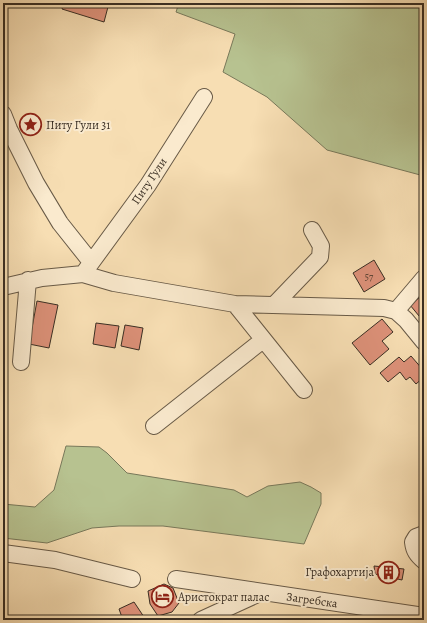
<svg xmlns="http://www.w3.org/2000/svg" width="427" height="623" font-family="Alegreya,serif">
  <rect width="100%" height="100%" fill="#f7deb3"/>
  <filter id="stains"><feTurbulence type="fractalNoise" baseFrequency=".005" numOctaves="4"/><feColorMatrix values="0 0 0 0 .2 0 0 0 0 .09 0 0 0 0 .02 0 0 0 .5 -.17"/></filter>
  <radialGradient id="worn" r=".72"><stop offset=".6" stop-color="#630" stop-opacity="0"/><stop offset="1" stop-color="#630" stop-opacity=".3"/></radialGradient>
  <!-- green -->
  <path fill="#b7c290" stroke="#78785a" d="M179,3H424V176L327,150L267,97L223,72L235,34L176,12Z
    M66,446L99,447L107,453L127,473L234,490L247,497L268,486L300,482L311,487L321,493V504L304,544L163,526H119L92,528L47,543L3,538V504L35,507L54,490Z"/>
  <!-- building -->
  <path fill="#dd9179" stroke="#392e23" d="M64,3H109L104,22L62,9Z
    M374,260L385,279L364,292L353,273Z
    M424,294V322L410,305Z
    M37,301L58,305L49,348L29,344Z
    M382,319L393,332L382,341L389,349L370,365L352,343Z
    M3,321L7,322L3,350Z
    M96,323L119,326L115,348L93,344Z
    M125,325L143,328L139,350L121,346Z
    M411,356L424,371V377L416,384L410,377L406,380L400,372L388,382L380,373L399,357L404,362Z
    M421,420H424V452H421Z
    M374,566L404,569L402,580L375,574Z
    M164,584L173,588L179,603L172,612L158,616L150,604L148,591Z
    M134,602L146,620H123L119,609Z"/>
  <g fill="none" stroke-linecap="round" stroke-linejoin="round">
    <defs>
      <path id="minor" d="M3,114L9,129L36,183L60,223L91,262
        M83,274L148,185L204,97
        M3,287L42,278L83,274L114,283L235,304L384,308L396,311L406,320L424,342
        M235,304L304,390
        M274,305L320,257L321,246L312,230
        M396,311L424,278
        M21,362L28,280
        M154,426L263,340
        M424,534L416,537L413,542C414,551 417,555 424,561
        M3,553L55,560L132,579
        M176,579L424,616
        M201,620L262,592"/>
    </defs>
    <!-- minor casing -->
    <use href="#minor" stroke="#685a47" stroke-width="18"/>
    <!-- minor -->
    <use href="#minor" stroke="#faeace" stroke-width="16"/>
  </g>
  <!-- icons -->
  <defs>
    <symbol id="sight-ring" viewBox="-11 -11 22 22"><circle r="9.5" fill="#faeace" stroke="#8f2418" stroke-width="1.5"/><path d="M0-6L1.8-2.2L6-1.7L2.9 1.2L3.7 5.4L0 3.3L-3.7 5.4L-2.9 1.2L-6-1.7L-1.8-2.2Z" fill="#8f2418"/></symbol>
    <symbol id="building-ring" viewBox="-11 -11 22 22"><circle r="9.5" fill="#faeace" stroke="#8f2418" stroke-width="1.5"/><path d="M-4-6H4V6H1V3H-1V6H-4ZM-2.5-4.3h1.7v1.8h-1.7ZM.8-4.3h1.7v1.8H.8ZM-2.5-1h1.7V.8h-1.7ZM.8-1h1.7V.8H.8Z" fill="#8f2418"/></symbol>
    <symbol id="hotel-ring" viewBox="-11 -11 22 22"><circle r="9.5" fill="#faeace" stroke="#8f2418" stroke-width="1.5"/><path d="M-6-4.5h1.5V1H6V5H4.5V3h-9V5H-6ZM-4 0a1.8 1.8 0 1 1 3.6 0ZM.5 0V-2.5h3Q6-2.5 6 0Z" fill="#8f2418"/></symbol>
  </defs>
  <g fill-rule="evenodd">
    <use href="#sight-ring" x="18" y="112" width="25" height="25"/>
    <use href="#building-ring" x="376" y="560" width="25" height="25"/>
    <use href="#hotel-ring" x="150" y="584" width="25" height="25"/>
  </g>
  <g text-anchor="middle" dominant-baseline="central" stroke-width="4" stroke-linejoin="round" paint-order="stroke">
    <!-- number labels -->
    <g font-size="10" fill="#624738">
      <text x="369" y="276">57</text>
    </g>
    <!-- poi labels -->
    <g font-size="12" fill="#392e23" stroke="#faeace" text-anchor="start">
      <text x="46" y="125">Питу Гули 31</text>
      <text x="374" y="572" text-anchor="end">Графохартија</text>
      <text x="178" y="597">Аристократ палас</text>
    </g>
    <!-- street labels -->
    <g font-size="12" fill="#392e23" stroke="#faeace">
      <text transform="translate(149 181) rotate(-56)">Питу Гули</text>
      <text transform="translate(312 600) rotate(8)">Загребска</text>
    </g>
  </g>
  <!-- margin -->
  <rect width="427" height="623" fill="none" stroke="#f7deb3" stroke-width="16"/>
  <rect x="4" y="4" width="419" height="615" fill="none" stroke="#392e23" stroke-width="2"/>
  <rect x="8" y="8" width="411" height="607" fill="none" stroke="#392e23"/>
  <rect width="100%" height="100%" filter="url(#stains)"/>
  <rect width="100%" height="100%" fill="url(#worn)"/>
</svg>
